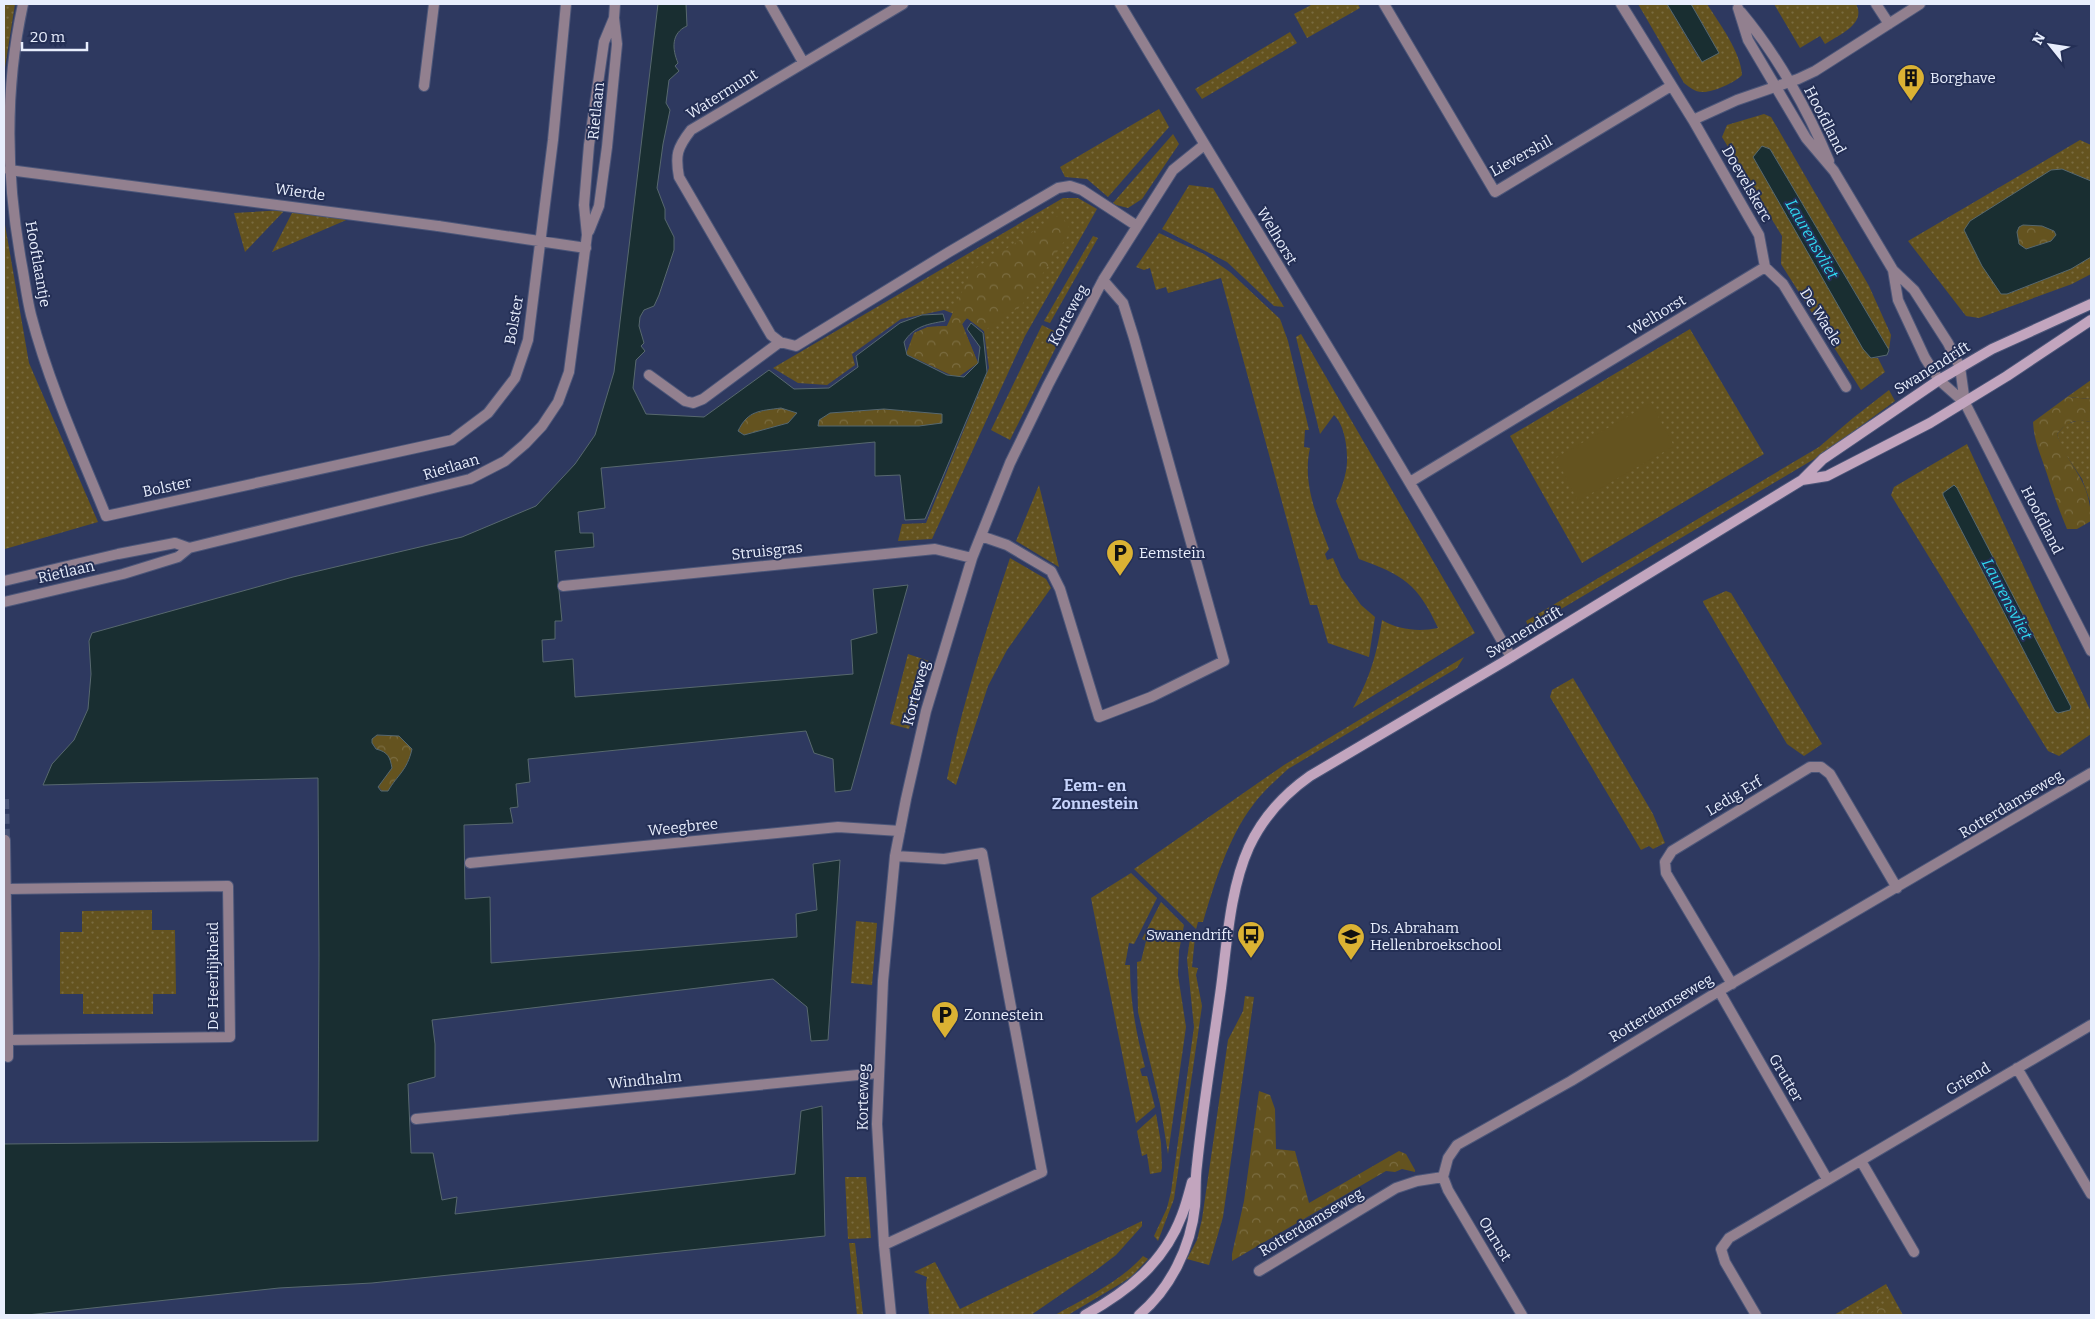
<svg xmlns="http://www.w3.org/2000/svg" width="2095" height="1319" font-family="Bitter,serif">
  <defs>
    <pattern id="grass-dots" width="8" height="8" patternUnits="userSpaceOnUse" patternTransform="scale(1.25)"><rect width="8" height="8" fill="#64531f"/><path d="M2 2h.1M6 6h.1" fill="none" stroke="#7a6c40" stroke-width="1.8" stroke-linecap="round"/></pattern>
    <pattern id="forest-crowns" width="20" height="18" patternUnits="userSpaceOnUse" patternTransform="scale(1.25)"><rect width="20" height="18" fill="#64531f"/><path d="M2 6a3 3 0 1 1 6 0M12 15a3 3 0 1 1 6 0" fill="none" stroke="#7a6c40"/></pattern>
  </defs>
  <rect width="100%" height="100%" fill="#2e3960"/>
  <!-- grass -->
  <path fill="url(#grass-dots)" fill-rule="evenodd" d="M4,4H15L4,74Z
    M1313,4H1358L1360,8L1307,38L1294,14Z
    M1638,4H1667L1698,57L1711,38L1691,4H1707C1719,23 1741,52 1742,75C1736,82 1712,93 1702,92C1695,92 1689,87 1684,83Z
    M1774,4H1856C1867,24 1838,35 1825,44L1820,36L1800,48Z
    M1290,32L1297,43L1202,99L1195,89Z
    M1159,109L1169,127L1108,197L1087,179L1065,177L1060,167Z
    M1764,114L1771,117L1869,286L1891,335L1889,350L1770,149L1767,147L1871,358H1878L1885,372L1861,390L1781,264L1782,236L1722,137L1727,125Z
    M1173,134L1179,144L1142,199L1128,208L1116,205L1113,203Z
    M2080,140L2091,145V181L2062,169L2001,293L2008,294L2070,269L2091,257V274L2072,284L1979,318L1966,316L1908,241Z
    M1189,185L1213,188L1284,307L1274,306L1227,262L1162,229Z
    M1063,198H1078L1097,209L1025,336L932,539L898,541L902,524L926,523L989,368L984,331L967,318L962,324L978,363L914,333L928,327L947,326L954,314L944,310L901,319L852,354L855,365L827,385L798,383L773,368Z
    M285,210L245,252L234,213Z
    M293,211L351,218L272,252Z
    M4,219L29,363L98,522L5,549Z
    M1159,233L1204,254L1230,272L1280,319L1288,341L1309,430H1305L1304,447L1310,448C1302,483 1317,517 1329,549L1325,554L1327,560L1333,558L1341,577L1361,605L1375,617L1369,657L1328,643L1317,605H1310L1221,278L1168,293L1166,287L1156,290L1150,268L1144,270L1136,267Z
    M1093,236L1098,238L1050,323L1044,321Z
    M1042,325L1062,335L1010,440L991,430Z
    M1690,329L1764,454L1582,563L1510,436Z
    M1301,334L1475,633L1353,708C1370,678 1377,654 1382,620C1399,630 1419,632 1438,628C1418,584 1403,575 1359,559L1336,501C1340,491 1344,482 1346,471C1349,456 1346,426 1334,415L1320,434L1296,337Z
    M2091,380V399L2067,397Z
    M1889,390L1895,401L1821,455L1529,628L1526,621L1819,447L1853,418Z
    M2080,420L2091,422V504L2082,479L2062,449L2057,434L2066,424Z
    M1967,444L2091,712V734L2059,756L2048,751L1891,495L1894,487ZM1954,485L1957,488L2071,707L2070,710L2055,711L1943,495V493Z
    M1039,485L1059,567L1016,541Z
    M1010,558L1046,579L1051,588L1007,650L988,686L956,785L947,779C962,704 986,631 1010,558Z
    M1726,591L1731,593L1822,744L1804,756L1787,744L1704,604L1703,601Z
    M908,654L929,661L909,729L890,724Z
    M1464,657L1457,668L1288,769C1276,780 1263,791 1253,805C1228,838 1215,882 1203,922H1198L1196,929L1134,869L1284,765Z
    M1573,678L1653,814L1665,843L1653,849L1649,846L1641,850L1550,697L1552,690Z
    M1131,873L1157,898L1134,944L1129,943L1125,965H1130C1130,1001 1136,1033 1145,1067L1140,1069L1142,1076H1147L1155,1107L1136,1123L1091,898Z
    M1161,902L1184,925L1179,951L1178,975L1186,1027L1168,1154L1160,1104L1138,1012L1137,962L1141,961L1146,941L1142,939Z
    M152,910V930H175L176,994H153V1014H83V994H60V932H82V911Z
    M856,921L877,923L872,985L851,983Z
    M1191,932L1195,937L1192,967L1198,968L1196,975L1202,1006L1174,1199L1158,1241L1154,1236L1167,1208L1171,1192L1194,1027L1187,959Z
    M1245,996L1254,997L1223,1217L1209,1265L1187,1259L1197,1240L1202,1219L1228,1040L1243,1011Z
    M1156,1114L1161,1143L1162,1168L1161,1172L1150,1174L1147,1154L1142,1156L1137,1131Z
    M845,1177H866L871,1238L848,1239Z
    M1142,1221V1226L1116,1255L1095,1271L1031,1315H929L926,1284L927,1277L914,1272L935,1262L960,1309Z
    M849,1243H855L863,1315H857Z
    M1143,1256L1148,1259L1132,1276L1120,1284L1068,1315H1055C1085,1298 1120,1282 1143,1256Z
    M1886,1284L1903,1315H1834Z"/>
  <!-- forest -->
  <path fill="url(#forest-crowns)" d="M1061,214L1071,231L1022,305L984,331L967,318L962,324L978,363L957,378L906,354L914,333L928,327L947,326L971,271Z
    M2023,225L2042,226L2054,231L2057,235L2051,241L2026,249L2019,244L2017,232L2019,227Z
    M2067,397L2091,399V422C2074,419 2068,421 2057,434C2069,469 2091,479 2091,521L2077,529H2067C2059,510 2053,493 2047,474C2041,455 2034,442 2033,422Z
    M781,408L797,413L788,423L744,435L738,431C748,410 760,411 781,408Z
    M884,409L942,414V424L919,426H818L819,420L830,413Z
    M377,735L399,736L412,749C407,771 398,774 388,791H382L378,786L392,768L372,743V739Z
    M1259,1091L1270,1095L1275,1109L1276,1149L1295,1151L1309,1203L1399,1151L1406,1154L1415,1170V1172L1402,1169L1395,1172L1386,1171L1232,1261V1254L1244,1201Z
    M1890,1302L1897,1315H1867Z"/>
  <!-- pitch -->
  <path fill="#64531f" d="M1651,403L1674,446L1578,501L1556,458Z"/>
  <!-- water -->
  <path fill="#192e31" stroke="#57686e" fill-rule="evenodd" d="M658,4H686L687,26C671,33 672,49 678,63L675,66L679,71L669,80L666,103L670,110L663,144L657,188L665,209V219L674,237V250L659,295L654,306L644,310L640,317L639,326L644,343L641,346L645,351L636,360L633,388L646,414L704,417L769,370L794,389L829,388L858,367L856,356L900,323L922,315L943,314L945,321C928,324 914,326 904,342L907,355L947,375L964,377L978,363L980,347L967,329L971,323L983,333L987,372L925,519L905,520L900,475L875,476V442L601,468L605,508L578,512L580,533H593L594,547L555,551L562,621H555V639L542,640L543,662L573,659L575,697L853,674L851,640L877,633L873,589L908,585L851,790L835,792L833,759L814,753L806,731L528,759L530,782L516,784L518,807L510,808L513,823L464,825L465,899L490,897L491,963L797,937L796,914L817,910L813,864L840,860L828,1040L811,1041L807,1007L773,979L432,1020L435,1044V1077L408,1084L411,1153H433L442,1200L457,1197L455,1214L795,1174L801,1111L822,1106L825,1236L372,1283L279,1288L27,1315H4V1144L318,1141L319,955L318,778L43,785L52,764L74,740L88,709L91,674L89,641L92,633L293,577L462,537L536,506L575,464L595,435L614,372ZM781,408L797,413L788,423L744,435L738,431C748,410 760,411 781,408ZM884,409L942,414V423L919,426H818L819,420L830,413ZM377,735L399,736L412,749C407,771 398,774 388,791H381L378,787L392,768C390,757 388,752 376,749L372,743V739Z
    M1667,4H1691L1719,53L1702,62Z
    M1762,146L1770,149L1889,350L1887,355L1871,358L1863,349L1753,157Z
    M2062,169L2091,181V257L2071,269L2007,294H2001L1982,266L1964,230L1970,221L2051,170ZM2023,225L2042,226L2054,231L2056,235L2051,241L2026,249L2019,244L2017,232L2019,227Z
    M1954,485L1957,488L2071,707L2070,710L2058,713L2055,711L1943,495V493Z"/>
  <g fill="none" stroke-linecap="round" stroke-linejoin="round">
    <!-- minor-tunnel -->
    <path stroke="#4a5478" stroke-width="10" stroke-dasharray="10 5" stroke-linecap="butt" d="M4,799L5,840"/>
    <defs>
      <path id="pedestrian" d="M9,170L438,226
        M8,1040V1057"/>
      <path id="minor" d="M23,4C4,91 6,179 22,266C25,282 27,299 31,315C49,384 79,450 106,516L452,440L488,413L515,378L528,340L553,140L566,4
        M770,4L803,62
        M1120,4C1250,222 1386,436 1511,657
        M1384,4L1495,192L1671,86
        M1621,4L1693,120L1759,235L1765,267
        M1876,4L1889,24
        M424,86L434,4
        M1693,120L1737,100L1798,79L1815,71L1920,4
        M438,226L586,248
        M1765,267L1783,284L1846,387
        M780,342L771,335L679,177C675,155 677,148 691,130L903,4
        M649,375L685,401L693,403L703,399L780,342L796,346L949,252L1058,188L1070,186L1082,190L1137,226
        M1965,403L2091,651
        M1410,482L1765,267
        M981,536L1007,545L1051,571L1060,589L1099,717L1151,697L1224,661L1134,338L1123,303L1103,280
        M563,586L935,549L972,558
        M5,840L8,1040L230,1037L228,886L7,889
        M470,863L838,827L900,831
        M1732,984L1666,873L1665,862L1672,851L1810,767H1821L1830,774L1897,888
        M1719,991L1827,1179
        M2017,1068L2091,1194
        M416,1119L878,1073
        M1861,1161L1914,1252
        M1443,1177L1448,1190L1522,1315
        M884,1245L1042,1172L982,853L944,859L895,856
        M1259,1271L1396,1188L1417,1181L1443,1177L1448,1158L1457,1145L1571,1081L1719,991L2091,773
        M891,1315L884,1245L877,1124L883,981L895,856L906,799L926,711L972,558L1010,463L1048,385L1103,280L1173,170L1204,145
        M1756,1315L1725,1262L1721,1249L1729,1238L2091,1025"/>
      <path id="tertiary" d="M1738,8L1748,40L1806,138L1834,171L1893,270L1914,290L1948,343L1960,367L1965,403
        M1741,12C1777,55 1808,110 1829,161
        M589,231L599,206L607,147L617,44L614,18L615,4
        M1893,270L1898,300L1925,358L1939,380L1965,403
        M4,581L118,554L175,543L189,548
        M4,602L123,574L178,557L189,548L470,479L505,461L525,444L542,426L558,402L569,372L587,235L584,205L589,145L604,42L614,18"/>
      <path id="secondary" d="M1802,480L1827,476L1930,423L2007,376L2091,320
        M1085,1315C1128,1291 1164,1263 1182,1215C1186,1205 1189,1193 1192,1182
        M1139,1315C1170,1289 1191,1247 1195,1206C1196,1193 1195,1179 1197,1165C1203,1106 1213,1047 1221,988C1227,943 1230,889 1249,847C1263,817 1283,795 1310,776L1505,661L1802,480L1823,459L1939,380L1992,349L2091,304"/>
    </defs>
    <!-- pedestrian casing -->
    <use href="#pedestrian" stroke="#4c5679" stroke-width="12"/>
    <!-- minor casing -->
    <use href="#minor" stroke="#4c5679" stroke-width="12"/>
    <!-- tertiary casing -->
    <use href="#tertiary" stroke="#4c5679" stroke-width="12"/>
    <!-- secondary casing -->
    <use href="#secondary" stroke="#4c5679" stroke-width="12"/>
    <!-- pedestrian -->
    <use href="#pedestrian" stroke="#92808f" stroke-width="10"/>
    <!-- minor -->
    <use href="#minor" stroke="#92808f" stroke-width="10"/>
    <!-- tertiary -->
    <use href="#tertiary" stroke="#92808f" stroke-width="10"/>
    <!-- secondary -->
    <use href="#secondary" stroke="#c2a5be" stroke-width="10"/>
  </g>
  <!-- icons -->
  <defs>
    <symbol id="building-pin" viewBox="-11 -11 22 30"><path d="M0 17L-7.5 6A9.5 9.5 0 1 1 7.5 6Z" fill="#dbb233" stroke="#242f55"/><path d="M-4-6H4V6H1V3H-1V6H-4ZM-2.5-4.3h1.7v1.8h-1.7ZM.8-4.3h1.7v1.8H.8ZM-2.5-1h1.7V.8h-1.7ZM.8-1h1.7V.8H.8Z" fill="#111"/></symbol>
    <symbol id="parking-pin" viewBox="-11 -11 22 30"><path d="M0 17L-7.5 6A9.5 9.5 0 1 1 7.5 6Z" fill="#dbb233" stroke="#242f55"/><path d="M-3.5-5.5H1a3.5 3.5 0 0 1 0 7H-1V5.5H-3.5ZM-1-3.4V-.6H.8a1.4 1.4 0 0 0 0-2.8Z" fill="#111"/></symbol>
    <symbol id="bus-pin" viewBox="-11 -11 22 30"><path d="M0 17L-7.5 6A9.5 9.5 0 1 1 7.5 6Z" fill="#dbb233" stroke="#242f55"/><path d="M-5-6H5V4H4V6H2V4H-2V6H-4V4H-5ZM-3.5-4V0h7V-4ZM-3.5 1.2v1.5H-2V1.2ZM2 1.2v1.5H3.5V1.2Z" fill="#111"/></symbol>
    <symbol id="school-pin" viewBox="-11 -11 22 30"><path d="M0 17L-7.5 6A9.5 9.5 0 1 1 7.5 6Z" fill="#dbb233" stroke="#242f55"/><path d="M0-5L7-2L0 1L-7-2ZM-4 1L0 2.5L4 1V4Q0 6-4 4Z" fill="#111"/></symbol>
  </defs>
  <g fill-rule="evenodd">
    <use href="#building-pin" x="1895" y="62" width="32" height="43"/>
    <use href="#parking-pin" x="1104" y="537" width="32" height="43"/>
    <use href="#bus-pin" x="1235" y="919" width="32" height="43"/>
    <use href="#school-pin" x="1335" y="921" width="32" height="43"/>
    <use href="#parking-pin" x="929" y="999" width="32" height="43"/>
  </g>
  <g text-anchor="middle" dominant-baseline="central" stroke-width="4" stroke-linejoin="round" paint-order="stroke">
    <!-- poi labels -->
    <g font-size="15" fill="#e8eefd" stroke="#242f55" text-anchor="start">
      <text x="1930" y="78">Borghave</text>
      <text x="1139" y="553">Eemstein</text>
      <text x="1370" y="928">Ds. Abraham<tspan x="1370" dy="17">Hellenbroekschool</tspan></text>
      <text x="1232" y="935" text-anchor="end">Swanendrift</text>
      <text x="964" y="1015">Zonnestein</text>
    </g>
    <!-- street labels -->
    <g font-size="15" fill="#e8eefd" stroke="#242f55">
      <text transform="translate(722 94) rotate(-32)">Watermunt</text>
      <text transform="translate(596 111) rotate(-84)">Rietlaan</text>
      <text transform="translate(1825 120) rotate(63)">Hoofdland</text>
      <text transform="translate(1521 156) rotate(-29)">Lievershil</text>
      <text transform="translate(1747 184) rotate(60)">Doevelskerc</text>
      <text transform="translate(300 192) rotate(8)">Wierde</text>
      <text transform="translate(1277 236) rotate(59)">Welhorst</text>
      <text transform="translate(38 264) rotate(80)">Hooftlaantje</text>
      <text transform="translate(1068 315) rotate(-62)">Korteweg</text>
      <text transform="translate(1657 315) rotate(-31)">Welhorst</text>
      <text transform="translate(1821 317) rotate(58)">De Waele</text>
      <text transform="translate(514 320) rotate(-80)">Bolster</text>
      <text transform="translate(1932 368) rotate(-32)">Swanendrift</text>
      <text transform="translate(451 467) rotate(-17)">Rietlaan</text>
      <text transform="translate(167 487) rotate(-12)">Bolster</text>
      <text transform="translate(2042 520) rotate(63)">Hoofdland</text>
      <text transform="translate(767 551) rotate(-6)">Struisgras</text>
      <text transform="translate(66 572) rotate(-13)">Rietlaan</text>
      <text transform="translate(1524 632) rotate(-31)">Swanendrift</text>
      <text transform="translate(916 693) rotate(-75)">Korteweg</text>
      <text transform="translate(1734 796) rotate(-31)">Ledig Erf</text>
      <text transform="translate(2011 804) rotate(-31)">Rotterdamseweg</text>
      <text transform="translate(683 827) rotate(-6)">Weegbree</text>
      <text transform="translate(213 976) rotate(-90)">De Heerlijkheid</text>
      <text transform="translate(1661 1008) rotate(-31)">Rotterdamseweg</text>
      <text transform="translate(1786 1078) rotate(60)">Grutter</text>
      <text transform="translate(1968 1079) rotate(-31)">Griend</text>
      <text transform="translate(645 1080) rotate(-6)">Windhalm</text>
      <text transform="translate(863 1097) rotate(-89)">Korteweg</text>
      <text transform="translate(1311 1222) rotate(-31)">Rotterdamseweg</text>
      <text transform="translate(1495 1239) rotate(59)">Onrust</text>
    </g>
    <!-- water labels -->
    <g font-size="16" font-style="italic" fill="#2fd8f0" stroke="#242f55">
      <text transform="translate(1812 239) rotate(60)">Laurensvliet</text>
      <text transform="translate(2007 599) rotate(62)">Laurensvliet</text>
    </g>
    <!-- neighbourhood labels -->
    <g font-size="16" font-weight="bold" fill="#c7d4fb" stroke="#242f55">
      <text x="1095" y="785">Eem- en<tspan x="1095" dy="18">Zonnestein</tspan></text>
    </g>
  </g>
  <!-- border -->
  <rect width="2095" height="1319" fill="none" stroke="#e8eefd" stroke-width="10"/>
  <!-- north arrow -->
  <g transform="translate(2050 45) rotate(300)" stroke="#242f55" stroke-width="4" paint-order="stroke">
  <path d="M0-4L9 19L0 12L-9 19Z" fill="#e8eefd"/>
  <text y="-8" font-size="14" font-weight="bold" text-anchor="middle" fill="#e8eefd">N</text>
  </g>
  <!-- scale -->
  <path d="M22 42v8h65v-8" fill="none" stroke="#e8eefd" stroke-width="2.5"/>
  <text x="30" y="42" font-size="15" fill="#e8eefd" stroke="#242f55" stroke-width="4" paint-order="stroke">20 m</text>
</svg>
